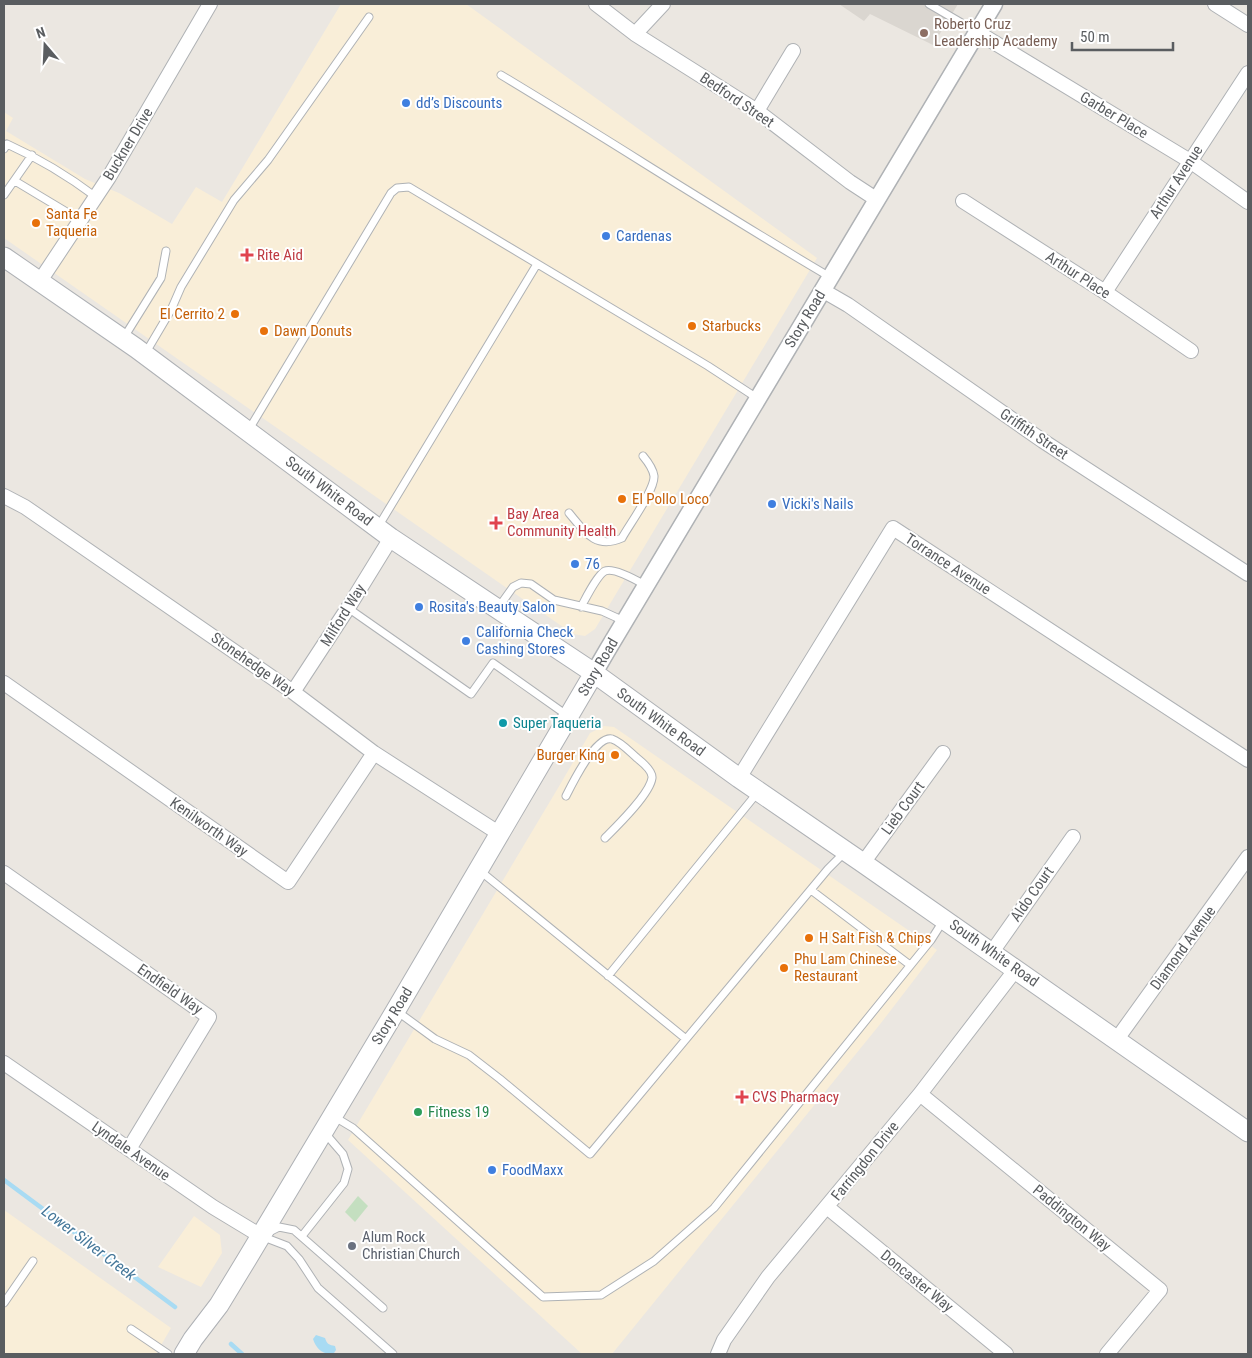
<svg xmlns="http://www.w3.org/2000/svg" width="1252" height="1358" font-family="'Roboto Condensed',sans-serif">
  <rect width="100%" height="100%" fill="#ebe7e1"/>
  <!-- commercial -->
  <path fill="#f9eed8" d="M341,4H466L817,258L595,629L585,636L573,634L4,238V112L13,118L6,131L85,179L119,193L172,224L196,187L222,202Z
    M604,726L614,727L937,950L881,1023L612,1354H582L348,1140L561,783L590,733Z
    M4,1210L171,1328L156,1354H4Z
    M194,1216L220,1235L222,1253L201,1287L158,1267Z"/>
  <!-- education -->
  <path fill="#dad6d0" d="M839,4H958L933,45L870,14L864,21Z"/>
  <!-- green -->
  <path fill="#c4dfc0" d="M358,1196L368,1206L355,1222L345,1212Z"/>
  <!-- water -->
  <path fill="#a8dbf3" d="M316,1335L325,1338C327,1344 329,1345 335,1346L336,1350L334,1353C324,1356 316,1349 313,1339Z"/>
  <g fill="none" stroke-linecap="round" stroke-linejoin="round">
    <!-- stream -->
    <path stroke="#a8dbf3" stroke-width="4.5" d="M4,1180L175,1307
      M231,1344L242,1354"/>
    <defs>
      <path id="service" d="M929,4L977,32
        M501,75C611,141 719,212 830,277
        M4,149L7,144C38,158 68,176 96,197
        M15,181L80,220
        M4,195L32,155
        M123,339L161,278L166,251
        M145,354L171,310L181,287L234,200L268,160L369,17
        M248,431L391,193L397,188L409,187L708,366L757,398
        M569,513C584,531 595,550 622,538C629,525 655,490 654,476C653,469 648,462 643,456
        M378,527L537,264
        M581,607C586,598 597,575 605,571C614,567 638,581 645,585
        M348,608L471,694L493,663L568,716
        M498,608L513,587L521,583L531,584L554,600L602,611L624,621
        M566,796C572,784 596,735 612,739C621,742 630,752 637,758C642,762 653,771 652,778C650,794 617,826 605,838
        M479,870L686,1039
        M811,890L910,965
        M608,976L758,792
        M398,1012L435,1039L469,1055L500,1079L590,1154L828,869L846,851
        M333,1116L353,1128L543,1297L601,1295L654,1261L714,1208L931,940L943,921
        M269,1232L279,1227L294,1230L383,1308
        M261,1236L287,1246L299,1259L318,1288L393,1354
        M302,1236L344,1183L348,1169L343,1154L324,1132
        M4,1303L33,1261
        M131,1329L168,1354"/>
      <path id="minor" d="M596,4L635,34L757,111L850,182L876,199
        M1215,4L1248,25
        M977,32L1190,161L1248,202
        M635,34L663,4
        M757,111L793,51
        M963,201L1105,292L1191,351
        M40,281L109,177L210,4
        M822,290L848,305L1043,441L1248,574
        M1105,292L1248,73
        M4,496L25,507L293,692L374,753L500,834
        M4,683L288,882L374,753
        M293,692L348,608L391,538
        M739,778L893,528L1248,760
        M863,863L943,753
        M4,873L209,1017L129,1149
        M992,952L1073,837
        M1117,1039L1248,857
        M4,1063L213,1207L261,1236
        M920,1094L1160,1290L1107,1354
        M827,1207L1006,1354
        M718,1354L724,1340L768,1277L920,1094L1016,969"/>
      <path id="tertiary" d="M594,673L608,649L994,4"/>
      <path id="secondary" d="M4,257L136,348L391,538L594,673L739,778L863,863L1248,1132
        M184,1354L193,1339L219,1305L247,1259L396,1010L594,673"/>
    </defs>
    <!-- service casing -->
    <use href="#service" stroke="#afb2b5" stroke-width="9"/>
    <!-- minor casing -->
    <use href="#minor" stroke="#afb2b5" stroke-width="16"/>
    <!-- tertiary casing -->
    <use href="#tertiary" stroke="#afb2b5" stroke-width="19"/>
    <!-- secondary casing -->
    <use href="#secondary" stroke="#aeb1b5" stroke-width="21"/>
    <!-- service -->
    <use href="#service" stroke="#fff" stroke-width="7"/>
    <!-- minor -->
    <use href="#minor" stroke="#fff" stroke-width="14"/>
    <!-- tertiary -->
    <use href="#tertiary" stroke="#fff" stroke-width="16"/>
    <!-- secondary -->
    <use href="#secondary" stroke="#fff" stroke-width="19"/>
  </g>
  <!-- markers -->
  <circle fill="#8d6e63" stroke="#fff" stroke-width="2" cx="924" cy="33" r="5"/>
  <g fill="#3f7fe0" stroke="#fff" stroke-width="2">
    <circle cx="406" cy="103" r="5"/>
    <circle cx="606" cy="236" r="5"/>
    <circle cx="772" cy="504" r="5"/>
    <circle cx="575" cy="564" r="5"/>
    <circle cx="419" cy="607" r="5"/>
    <circle cx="466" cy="641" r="5"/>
    <circle cx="492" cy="1170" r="5"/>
  </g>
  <g fill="#e8710a" stroke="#fff" stroke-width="2">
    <circle cx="36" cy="223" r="5"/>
    <circle cx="235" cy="314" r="5"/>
    <circle cx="692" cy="326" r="5"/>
    <circle cx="264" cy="331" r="5"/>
    <circle cx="622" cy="499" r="5"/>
    <circle cx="615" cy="755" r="5"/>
    <circle cx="809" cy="938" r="5"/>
    <circle cx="784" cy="968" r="5"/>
  </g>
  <g fill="#e0444e" stroke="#fff" stroke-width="2">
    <path d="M244.5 247.5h5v5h5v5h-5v5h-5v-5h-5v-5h5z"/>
    <path d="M493.5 515.5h5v5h5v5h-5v5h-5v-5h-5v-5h5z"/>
    <path d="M739.5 1089.5h5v5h5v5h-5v5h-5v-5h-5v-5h5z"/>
  </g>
  <circle fill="#0f9aa8" stroke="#fff" stroke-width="2" cx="503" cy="723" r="5"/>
  <circle fill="#2e9e5b" stroke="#fff" stroke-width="2" cx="418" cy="1112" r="5"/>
  <circle fill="#6b7280" stroke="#fff" stroke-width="2" cx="352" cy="1246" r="5"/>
  <g text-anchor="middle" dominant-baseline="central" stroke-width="4" stroke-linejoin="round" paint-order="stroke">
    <!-- education labels -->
    <g font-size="15" fill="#785e54" stroke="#fff" text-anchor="start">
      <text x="934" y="24">Roberto Cruz<tspan x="934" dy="17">Leadership Academy</tspan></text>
    </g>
    <!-- street labels -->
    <g font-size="15" fill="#5a5d60" stroke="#fff">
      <text transform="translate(737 100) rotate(34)">Bedford Street</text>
      <text transform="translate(1114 115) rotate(31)">Garber Place</text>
      <text transform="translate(128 144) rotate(-59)">Buckner Drive</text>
      <text transform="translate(1176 182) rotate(-57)">Arthur Avenue</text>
      <text transform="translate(1078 275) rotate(33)">Arthur Place</text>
      <text transform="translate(805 319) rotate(-59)">Story Road</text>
      <text transform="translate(1034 434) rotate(34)">Griffith Street</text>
      <text transform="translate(329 491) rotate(37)">South White Road</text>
      <text transform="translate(948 564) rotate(33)">Torrance Avenue</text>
      <text transform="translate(343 615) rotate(-58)">Milford Way</text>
      <text transform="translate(253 664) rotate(35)">Stonehedge Way</text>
      <text transform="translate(598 667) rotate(-60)">Story Road</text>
      <text transform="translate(661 722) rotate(36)">South White Road</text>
      <text transform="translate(903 808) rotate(-54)">Lieb Court</text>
      <text transform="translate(209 827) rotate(35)">Kenilworth Way</text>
      <text transform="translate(1032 894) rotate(-55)">Aldo Court</text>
      <text transform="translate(1183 948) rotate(-54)">Diamond Avenue</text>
      <text transform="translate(994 953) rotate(35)">South White Road</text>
      <text transform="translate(170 989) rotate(35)">Endfield Way</text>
      <text transform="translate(392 1016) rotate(-59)">Story Road</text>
      <text transform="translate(131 1151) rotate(35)">Lyndale Avenue</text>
      <text transform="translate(865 1161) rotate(-51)">Farringdon Drive</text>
      <text transform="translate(1072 1218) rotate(39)">Paddington Way</text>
      <text transform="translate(917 1281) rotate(39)">Doncaster Way</text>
    </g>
    <!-- shop labels -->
    <g font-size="15" fill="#366cbe" stroke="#fff" text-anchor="start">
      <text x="416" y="103">dd’s Discounts</text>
      <text x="616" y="236">Cardenas</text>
      <text x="782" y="504">Vicki's Nails</text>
      <text x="585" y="564">76</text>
      <text x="429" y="607">Rosita's Beauty Salon</text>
      <text x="476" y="632">California Check<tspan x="476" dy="17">Cashing Stores</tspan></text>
      <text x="502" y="1170">FoodMaxx</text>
    </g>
    <!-- food labels -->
    <g font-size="15" fill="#c56008" stroke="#fff" text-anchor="start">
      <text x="46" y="214">Santa Fe<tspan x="46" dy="17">Taqueria</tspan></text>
      <text x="225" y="314" text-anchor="end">El Cerrito 2</text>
      <text x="702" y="326">Starbucks</text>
      <text x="274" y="331">Dawn Donuts</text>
      <text x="632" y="499">El Pollo Loco</text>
      <text x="605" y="755" text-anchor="end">Burger King</text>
      <text x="819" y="938">H Salt Fish &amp; Chips</text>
      <text x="794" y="959">Phu Lam Chinese<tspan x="794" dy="17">Restaurant</tspan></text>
    </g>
    <!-- health labels -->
    <g font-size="15" fill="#be3a42" stroke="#fff" text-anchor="start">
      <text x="257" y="255">Rite Aid</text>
      <text x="507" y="514">Bay Area<tspan x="507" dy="17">Community Health</tspan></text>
      <text x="752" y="1097">CVS Pharmacy</text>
    </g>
    <!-- culture labels -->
    <g font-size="15" fill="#0d838f" stroke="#fff" text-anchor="start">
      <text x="513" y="723">Super Taqueria</text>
    </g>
    <!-- leisure labels -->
    <g font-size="15" fill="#27864d" stroke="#fff" text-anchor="start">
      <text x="428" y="1112">Fitness 19</text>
    </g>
    <!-- worship labels -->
    <g font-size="15" fill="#5b616d" stroke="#fff" text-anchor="start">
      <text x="362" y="1237">Alum Rock<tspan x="362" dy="17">Christian Church</tspan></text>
    </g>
    <!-- water labels -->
    <g font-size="16" font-style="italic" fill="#46789a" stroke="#fff">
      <text transform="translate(89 1243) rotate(37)">Lower Silver Creek</text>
    </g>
  </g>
  <!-- border -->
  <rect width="1252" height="1358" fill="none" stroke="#5a5d60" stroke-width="10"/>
  <!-- north arrow -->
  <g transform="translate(45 45) rotate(341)" stroke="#ffffff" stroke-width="4" paint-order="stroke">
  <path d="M0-4L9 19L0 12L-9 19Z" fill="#5a5d60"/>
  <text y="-8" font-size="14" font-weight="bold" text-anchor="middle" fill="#5a5d60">N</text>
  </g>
  <!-- scale -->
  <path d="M1072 42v8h101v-8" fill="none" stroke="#5a5d60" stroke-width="2.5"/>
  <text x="1080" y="42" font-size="15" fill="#5a5d60" stroke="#ffffff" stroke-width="4" paint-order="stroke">50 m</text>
</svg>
